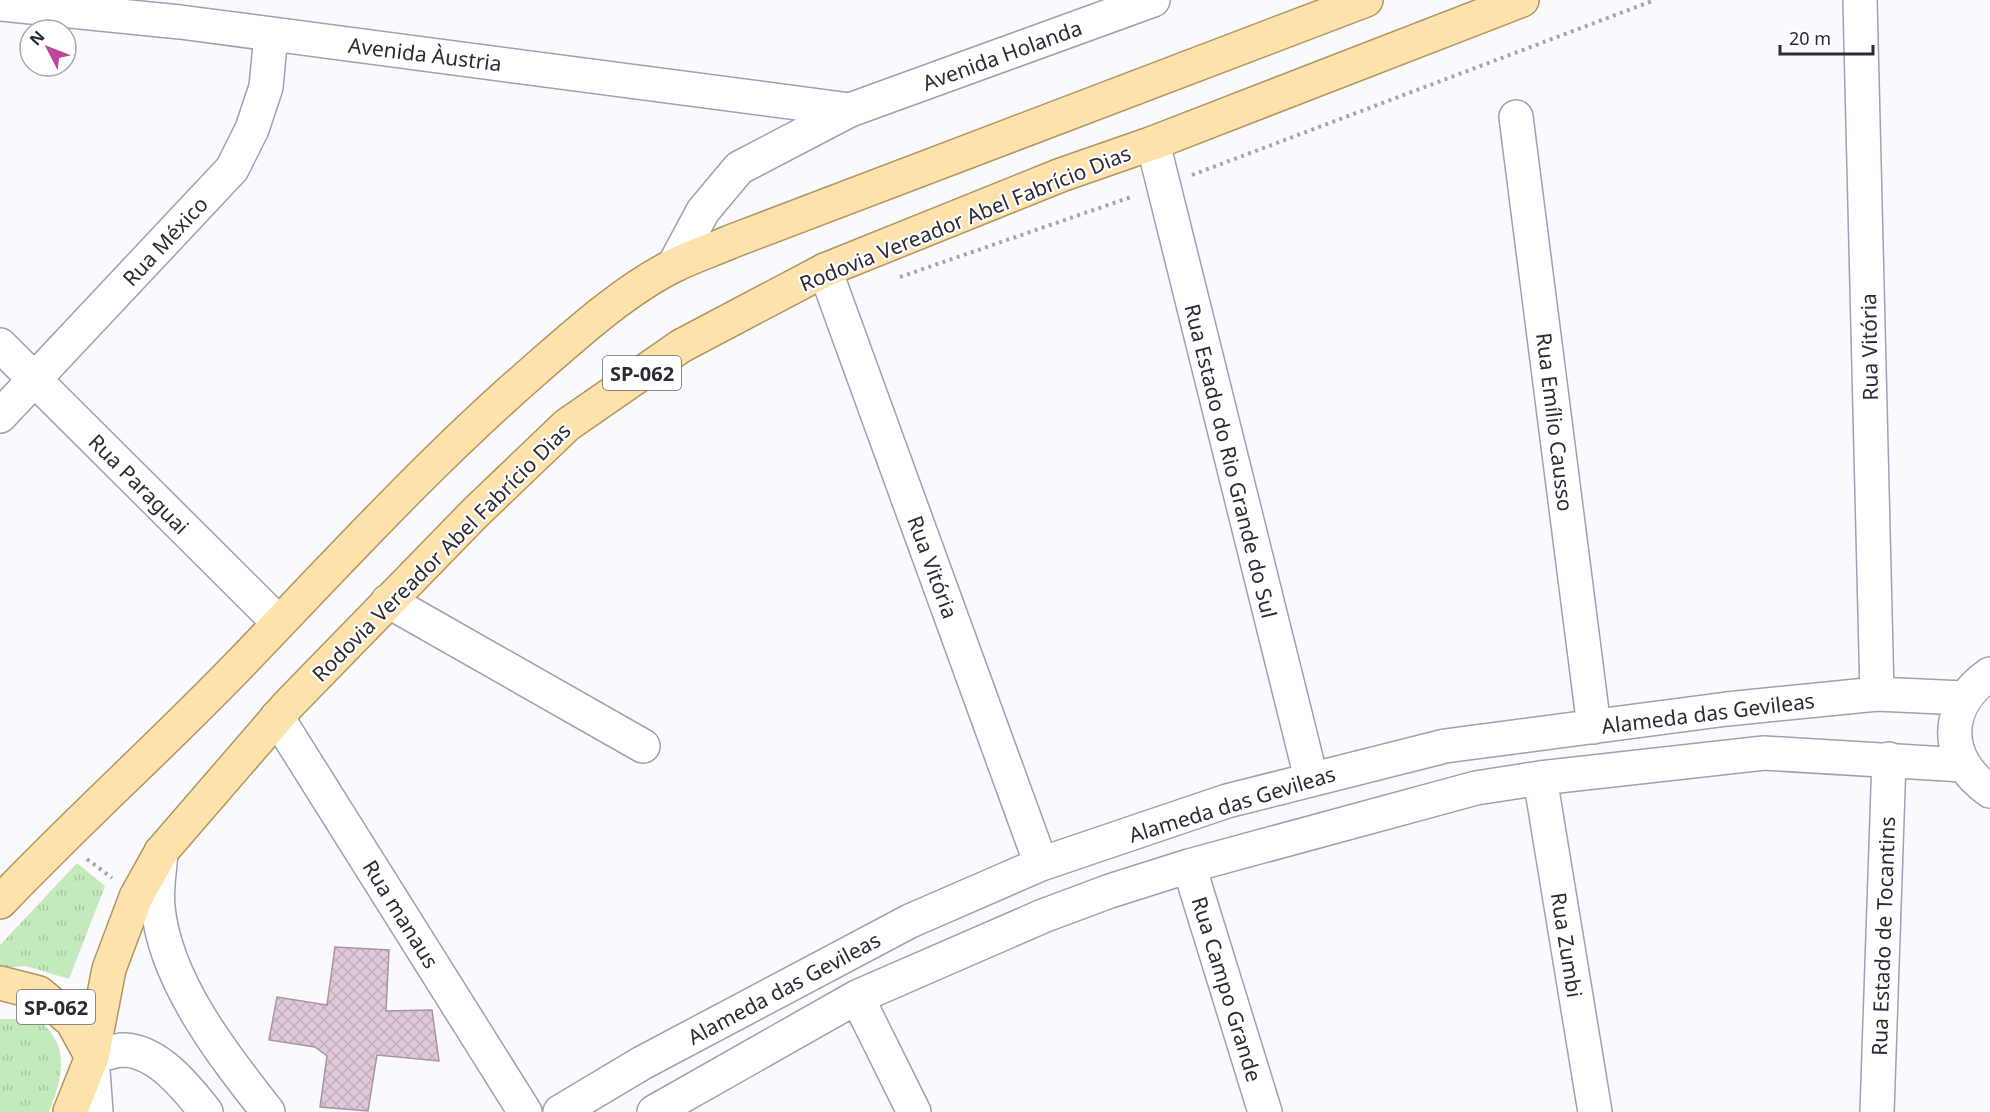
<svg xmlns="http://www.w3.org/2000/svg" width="1990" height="1112" font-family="'Noto Sans',sans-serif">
  <defs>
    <pattern id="grass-tufts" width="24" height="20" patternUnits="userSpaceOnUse" patternTransform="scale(1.5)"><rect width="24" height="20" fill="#c3e9bc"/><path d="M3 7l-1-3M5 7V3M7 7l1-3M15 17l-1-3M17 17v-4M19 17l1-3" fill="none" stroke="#a8c8a2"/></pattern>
    <pattern id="building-cross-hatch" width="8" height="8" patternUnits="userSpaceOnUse" patternTransform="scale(1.5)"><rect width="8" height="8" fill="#dfc9d9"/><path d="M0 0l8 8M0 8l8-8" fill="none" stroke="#c0adbb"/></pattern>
  </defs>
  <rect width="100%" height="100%" fill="#f9f9fe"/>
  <!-- grass -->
  <path fill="url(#grass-tufts)" d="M77,863L105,886L69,979L26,966L0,968V945Z
    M0,1019H38C71,1047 63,1076 49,1112H0Z"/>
  <!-- building -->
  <path fill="url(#building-cross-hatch)" stroke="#a893a3" stroke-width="1.5" d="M335,947L389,950L386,1011L432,1010L439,1061L377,1055L368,1111L320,1107L327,1056L315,1047L269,1040L277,997L327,1005Z"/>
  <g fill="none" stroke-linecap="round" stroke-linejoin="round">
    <defs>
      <path id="minor" d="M1860,0L1877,694
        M0,4L180,22L850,110
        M1516,117L1594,727
        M1153,143L1311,778
        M674,265L703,211L739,168L850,110L1153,0
        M825,270L1041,864
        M0,345L279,623
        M0,416L232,169L252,129L266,87L271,34
        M388,601L643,746
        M1990,674C1943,706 1943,759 1990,791
        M277,717L525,1112
        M1540,778L1595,1112
        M161,852C160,869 156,889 158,907C165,981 223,1055 268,1112
        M1189,866L1265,1112
        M857,997L914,1112
        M96,1112L92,1057C102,1055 114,1050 124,1050C158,1051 187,1088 206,1112
        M560,1112L642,1063L910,921L1041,864L1227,801L1445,746L1727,709L1877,694L1963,698
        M654,1112L857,997L1043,916L1110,891L1189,866L1476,788L1540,778L1764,753L1963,765
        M1877,1112L1889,759"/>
      <path id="major" d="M0,902C78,820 162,745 240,664C337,563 430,461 536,369C577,333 626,289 675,265C693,256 712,250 730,242L1366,0
        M0,983L39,993L72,1021L92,1057
        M70,1112L92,1057L109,969L136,897L161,852L288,705L475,513L567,425L681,346L825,270L1061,175L1153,143L1522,0"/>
    </defs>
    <!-- minor casing -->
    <use href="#minor" stroke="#a29eb5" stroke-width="36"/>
    <!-- major casing -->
    <use href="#major" stroke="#b3955e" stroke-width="36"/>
    <!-- path -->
    <path stroke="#a6a5ac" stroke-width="4" stroke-dasharray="3 4.5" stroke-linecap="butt" d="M1192,175L1655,0
      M900,277L1134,196
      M87,859L112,878"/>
    <!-- minor -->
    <use href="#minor" stroke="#fff" stroke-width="33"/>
    <!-- major -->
    <use href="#major" stroke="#fde2ac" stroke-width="33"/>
  </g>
  <g text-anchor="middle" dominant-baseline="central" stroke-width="4.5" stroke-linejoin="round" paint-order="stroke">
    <!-- shield labels -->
    <g fill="#fff" stroke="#6b6a71" stroke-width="1.5">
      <rect x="603" y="356" width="78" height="34" rx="4.5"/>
      <rect x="17" y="990" width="78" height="34" rx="4.5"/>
    </g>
    <g font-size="20" font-weight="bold" fill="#2c2a34">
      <text x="642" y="373">SP-062</text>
      <text x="56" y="1007">SP-062</text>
    </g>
    <!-- street labels -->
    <g font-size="21" fill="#2c2a34" stroke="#fff">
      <text transform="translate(425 54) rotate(7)">Avenida Àustria</text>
      <text transform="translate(1002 55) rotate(-20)">Avenida Holanda</text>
      <text transform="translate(965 218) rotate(-22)">Rodovia Vereador Abel Fabrício Dias</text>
      <text transform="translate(165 241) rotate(-47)">Rua México</text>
      <text transform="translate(1869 347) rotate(-91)">Rua Vitória</text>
      <text transform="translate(1555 422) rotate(83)">Rua Emílio Causso</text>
      <text transform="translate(1231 461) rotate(76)">Rua Estado do Rio Grande do Sul</text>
      <text transform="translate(139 484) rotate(45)">Rua Paraguai</text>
      <text transform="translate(441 552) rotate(-45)">Rodovia Vereador Abel Fabrício Dias</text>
      <text transform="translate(933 567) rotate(70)">Rua Vitória</text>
      <text transform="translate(1708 713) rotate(-7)">Alameda das Gevileas</text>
      <text transform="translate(1232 804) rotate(-17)">Alameda das Gevileas</text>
      <text transform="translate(401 914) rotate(58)">Rua manaus</text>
      <text transform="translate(1883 936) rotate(-88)">Rua Estado de Tocantins</text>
      <text transform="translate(1567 945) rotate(81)">Rua Zumbi</text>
      <text transform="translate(784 988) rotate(-28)">Alameda das Gevileas</text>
      <text transform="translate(1227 989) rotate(73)">Rua Campo Grande</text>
    </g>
  </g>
  <!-- north arrow -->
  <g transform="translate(48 48) rotate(312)"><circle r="28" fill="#ffffff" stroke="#abaaae" stroke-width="1.5"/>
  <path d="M0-4.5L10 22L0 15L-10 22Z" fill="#be469a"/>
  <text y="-9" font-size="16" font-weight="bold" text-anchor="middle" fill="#2c2a34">N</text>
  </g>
  <!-- scale -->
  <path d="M1780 45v9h93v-9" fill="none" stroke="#2c2a34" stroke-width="3"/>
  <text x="1789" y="45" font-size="18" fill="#2c2a34" stroke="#ffffff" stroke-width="4.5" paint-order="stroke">20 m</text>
</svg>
